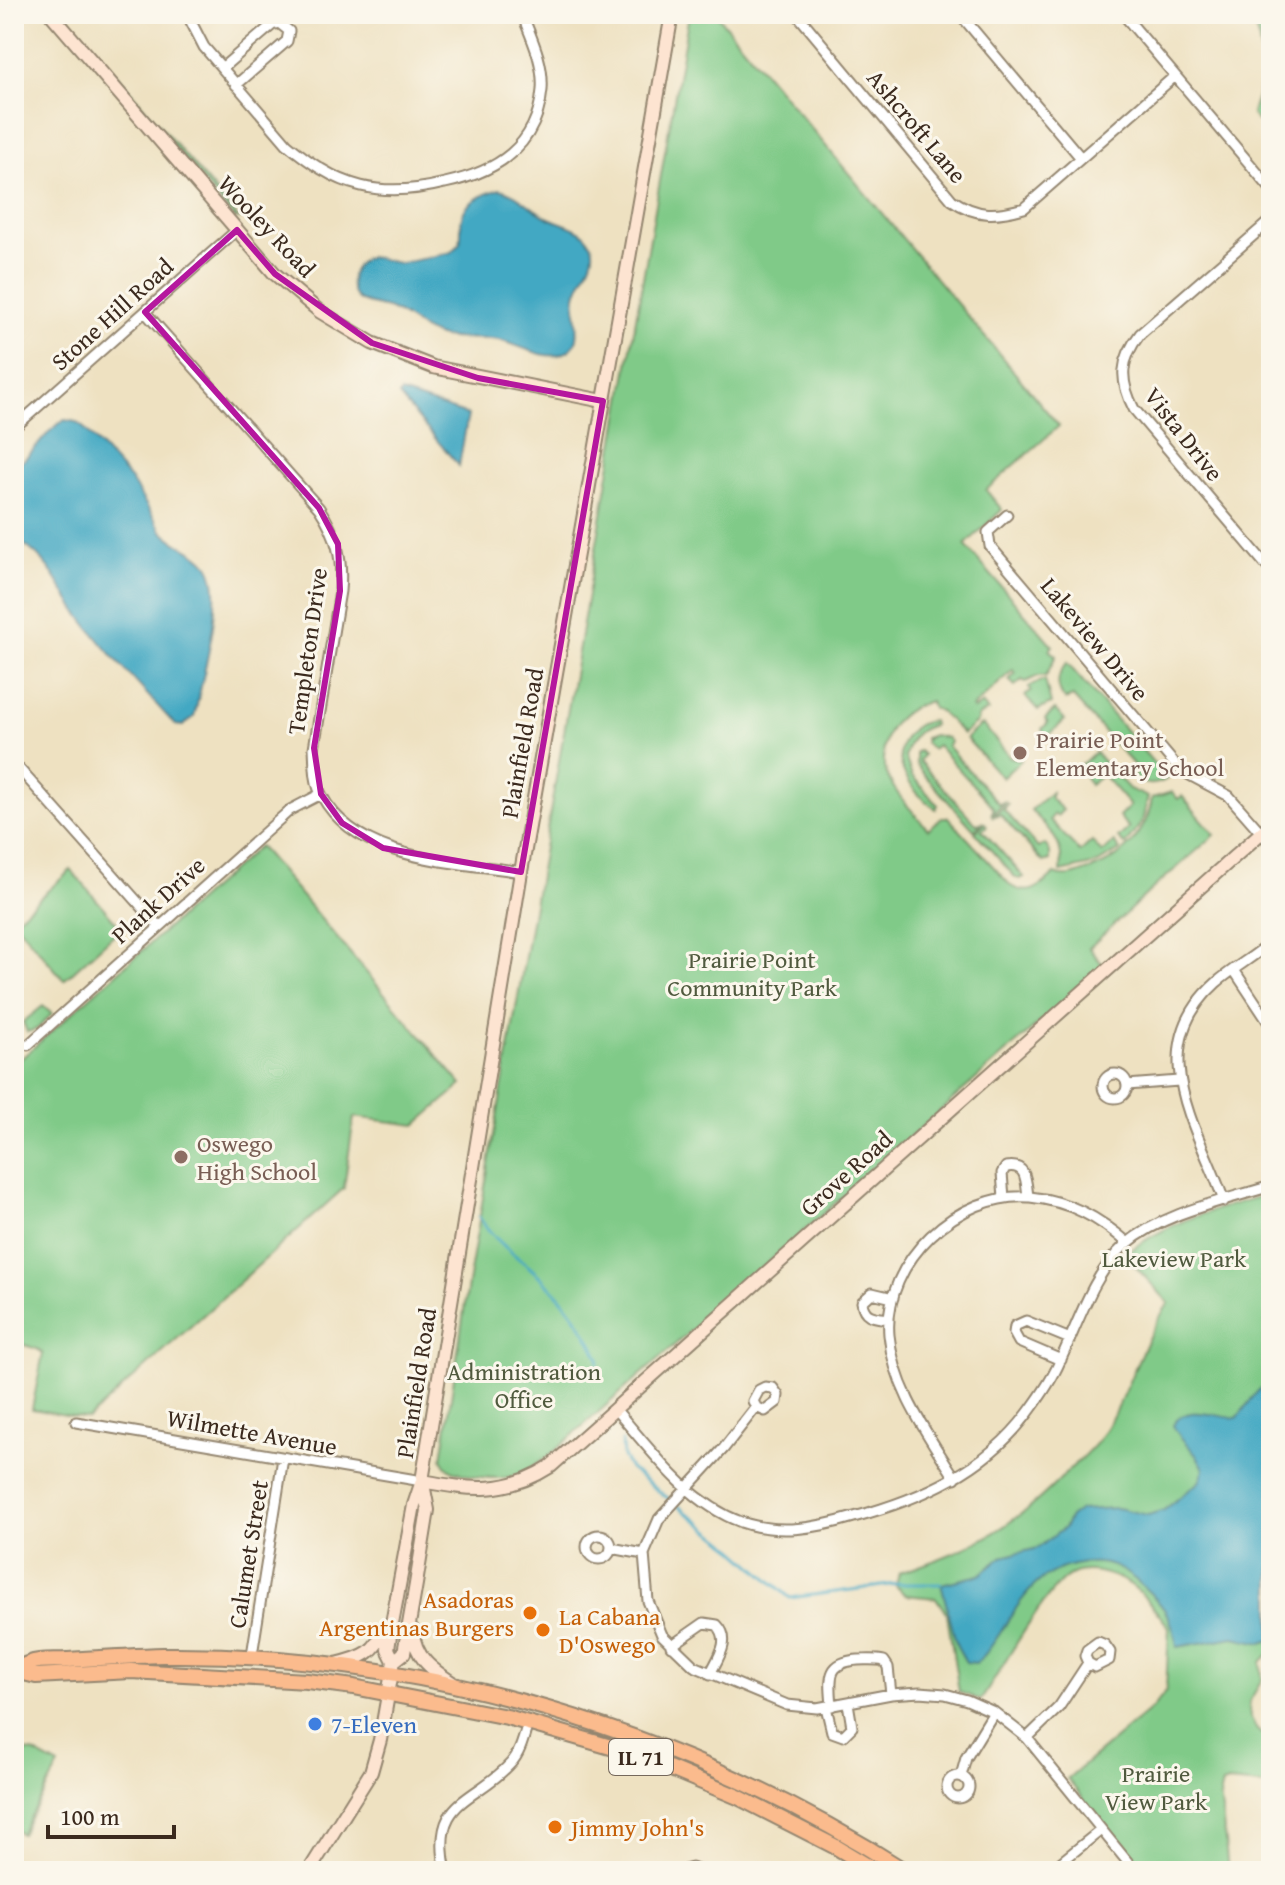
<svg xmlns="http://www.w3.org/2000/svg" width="1285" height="1885" font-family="'Gentium Book Plus',serif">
  <rect width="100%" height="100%" fill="#fbf7ec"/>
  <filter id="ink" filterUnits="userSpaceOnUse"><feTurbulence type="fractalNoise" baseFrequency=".0125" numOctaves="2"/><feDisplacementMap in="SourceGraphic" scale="16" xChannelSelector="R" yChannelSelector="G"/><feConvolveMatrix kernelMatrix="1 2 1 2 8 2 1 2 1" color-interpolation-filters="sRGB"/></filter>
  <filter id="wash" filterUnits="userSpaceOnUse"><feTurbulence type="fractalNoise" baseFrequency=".006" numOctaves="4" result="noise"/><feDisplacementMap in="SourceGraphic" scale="32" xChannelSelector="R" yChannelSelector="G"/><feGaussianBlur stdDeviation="1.8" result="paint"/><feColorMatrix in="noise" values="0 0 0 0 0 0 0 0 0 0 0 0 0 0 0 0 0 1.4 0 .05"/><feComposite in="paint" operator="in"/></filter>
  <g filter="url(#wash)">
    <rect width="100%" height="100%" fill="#eee1c1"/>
    <!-- green -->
    <path fill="#80ca88" stroke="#5e7a53" stroke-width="2" d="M60,14H65L239,219L234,218Z
      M689,14H716L1059,426L986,490L1002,510L965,545L1053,646L1049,650L1056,656L1046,676H1038L1026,682L1022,680L1015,686L1009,680L1016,673L1013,670L972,708L974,710L982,704L988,711L978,716L977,722L963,734L940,711L932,708L930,701C913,706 898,715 890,730C868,770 904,801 928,829L943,817H948L1011,886C1030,897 1040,887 1055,874C1065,879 1076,875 1086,871C1121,861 1147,834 1152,798L1172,792L1178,799L1182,796L1215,835L1151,890L1089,948L1104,966L550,1455C517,1479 507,1482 467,1475C455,1472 447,1471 442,1458L468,1284Z
      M1247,14H1271L1269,134L1252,115C1253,106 1257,99 1259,90C1264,66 1262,34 1247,14Z
      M1067,663L1166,777L1167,779C1156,786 1142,787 1134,775L1139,771L1073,697L1065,700C1055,687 1057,674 1067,663Z
      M1042,680H1045L1051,704L1038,710L1025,696L1031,691L1029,687Z
      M1055,710L1065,720L1046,738L1042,729L1048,723L1045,719Z
      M932,721L933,725C916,730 908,740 905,757L912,776L938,805L936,809C913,794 886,759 909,733C915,725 922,722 932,721Z
      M982,724L1010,757L1021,760L1002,778L966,738Z
      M933,735L947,738L950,742L947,746L999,804L1006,801L991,815L994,808L937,745L932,749L925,743V738Z
      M919,751L923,755L919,761L976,824L984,822L974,830L920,770L916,764V752Z
      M1095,752L1129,789L1148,797L1142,822L1125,845L1118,838L1129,828L1119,817L1130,806L1103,775L1090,785L1079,767Z
      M1051,792V799L1063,810L1057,816L1054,814L1050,820L1080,852L1092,841L1102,853L1114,842L1120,850L1096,864L1061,872C1064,841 1052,833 1031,810Z
      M1008,803L1004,810L1038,848L1045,844L1050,852V860L1043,862L1000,814L992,817Z
      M985,823L987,826L982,830L1024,877L1019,879L1014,876L975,832Z
      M259,846L462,1085L416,1125L354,1117L344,1188L88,1419L32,1409L43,1353C35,1345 22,1348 14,1339V1065Z
      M71,870L121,928L64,980L14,921Z
      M43,1006L52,1014L37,1029L27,1032L23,1022Z
      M1271,1193V1651L1261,1662L1262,1680L1249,1702L1250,1717L1257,1730L1271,1742V1786L1228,1782L1222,1784L1220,1792L1228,1871H1143L1067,1779L1152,1708L1166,1691L1169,1627C1157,1613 1142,1590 1126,1582C1111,1574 1088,1567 1072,1574C1048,1583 999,1675 981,1700L959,1692L947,1614L936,1598L905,1595L896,1586L899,1573C975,1548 1014,1528 1069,1470C1079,1460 1091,1450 1099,1439C1128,1397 1139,1344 1169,1303L1125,1255C1166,1220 1221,1209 1271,1193Z
      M14,1750L33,1752L59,1766L21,1834L14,1829Z"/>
    <!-- water -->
    <path fill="#43a8c3" stroke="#3f6970" stroke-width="2" d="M500,189C518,193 530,208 547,217C558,223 576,226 585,235C587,237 590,242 592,245C598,262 579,279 576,296C572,315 589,345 562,354C544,361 516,343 498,340C480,337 461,340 443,337C422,333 409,317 390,309C380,305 363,305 356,297C349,289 351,276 355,268C367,249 382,261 399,263C401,264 449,253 452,252C455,249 457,247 460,243C462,234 460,225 462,216C467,200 486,193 500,189Z
      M401,393L468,415L459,466L399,396Z
      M65,420L76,422L82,426L131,480L162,531C175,545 195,549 207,564C228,590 203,673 197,705L194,717L183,726L175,725C143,689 109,655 81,617C56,584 53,561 14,538V467C35,455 45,430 65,420Z
      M1271,1380V1640L1262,1643L1234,1637L1177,1647C1173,1615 1161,1602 1137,1581C1121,1568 1108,1561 1087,1563C1025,1568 1016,1618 982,1658L976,1663L966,1662L957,1646L941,1584L980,1575L1002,1557L1038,1548L1064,1528L1070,1517L1080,1510L1117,1508L1148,1515L1164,1510L1199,1482L1204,1469C1196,1449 1178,1439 1173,1425C1187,1402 1216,1418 1237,1418L1257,1392Z"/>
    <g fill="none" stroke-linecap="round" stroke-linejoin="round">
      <!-- stream -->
      <path stroke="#43a8c3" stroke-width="3" d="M479,1217C492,1237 508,1250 527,1265C557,1290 584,1323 599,1359L598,1363
        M622,1442L623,1457L630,1469L734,1549L790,1598L897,1584H941"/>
    </g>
  </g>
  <g filter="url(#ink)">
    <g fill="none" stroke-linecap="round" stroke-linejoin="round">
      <defs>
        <path id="street" d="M187,14L204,47L287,144C309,162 332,179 361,186C389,193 417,190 445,183C496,172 537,147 542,90C544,63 532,39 522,14
          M797,14L952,200C977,217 996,216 1024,208L1175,76
          M960,14L1081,158
          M1123,14L1271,189
          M222,68L272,25L279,23L289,31L287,41L236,85
          M14,146H19
          M1271,220L1140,334C1120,360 1119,380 1134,409L1271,571
          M145,312L319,508C337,535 343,559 340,591L314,748C315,763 314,782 322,796C358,862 455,861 521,872
          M14,428L237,230
          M1007,515L988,532L990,546L1173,762L1182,771L1229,796L1271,844
          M14,763L159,926
          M1234,970L1271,1026
          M1271,1035V1047
          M28,1045L290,810L321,794
          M1103 1086a12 12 0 1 1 24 0a12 12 0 1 1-24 0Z
          M1127,1085L1179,1081
          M1004,1198L1002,1173L1006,1167C1027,1163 1026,1181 1028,1197
          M1224,1201C1199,1129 1141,1050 1216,983C1233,968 1254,957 1271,942
          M889,1319C875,1317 864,1318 862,1302L872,1293L893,1298
          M1061,1360L1019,1342L1014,1333L1015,1326L1026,1321L1070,1339
          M756,1407L765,1411L777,1402L778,1395L773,1388L765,1387L759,1390L753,1401L756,1407L724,1448L659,1519L644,1554L648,1601L662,1635L694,1666L787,1705L817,1708L891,1694L920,1692L945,1694L967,1700L994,1712L1027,1738L1135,1871
          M615,1409C652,1451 687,1502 741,1522C779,1535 817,1528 854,1517C921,1499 986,1470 1028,1413C1040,1397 1052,1380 1060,1361C1079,1322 1092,1275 1125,1245C1164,1212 1223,1201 1271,1186
          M76,1422L422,1481
          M955,1478C927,1433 894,1389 889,1335C883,1261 959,1191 1030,1197C1070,1201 1099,1218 1128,1243
          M587 1547a12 12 0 1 1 24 0a12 12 0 1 1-24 0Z
          M611,1548L644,1554
          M671,1646L704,1623L717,1625C732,1640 718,1658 710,1674
          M252,1655L283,1458
          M832,1706C830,1679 826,1662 858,1660C867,1660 875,1659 884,1661L888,1667L891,1694
          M826,1707L832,1732L843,1736L852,1727L848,1703
          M1027,1738L1059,1707L1088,1663L1085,1656L1087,1650L1098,1642L1105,1645L1110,1652L1109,1660L1095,1667L1088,1663
          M947 1787a11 11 0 1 1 22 0a11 11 0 1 1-22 0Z
          M961,1776L966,1758L994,1712
          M446,1871C430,1798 475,1803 511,1763C521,1752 524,1736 528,1723
          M681,1871L692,1868L700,1871
          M1050,1871L1101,1830"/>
        <path id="secondary" d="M51,14L275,274L319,311L372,343L433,367L603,401
          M422,1481C472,1490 506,1495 551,1466L1271,824
          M412,1629C415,1658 431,1669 454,1684
          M394,1661L404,1653L416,1584L428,1510L423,1484
          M336,1664C366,1657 374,1653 388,1625
          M309,1871L371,1772L380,1740L394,1661L388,1649L391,1629L414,1505L422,1481L521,872L672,14"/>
        <path id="primary" d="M14,1671C19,1669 25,1664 30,1663C41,1659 55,1661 66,1660C99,1658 131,1656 163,1655C423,1652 686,1731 905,1871
          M16,1671L36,1676L131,1671L307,1681L354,1687L507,1717L635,1754L738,1797L836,1847L876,1871"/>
      </defs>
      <!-- street casing -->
      <use href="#street" stroke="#948670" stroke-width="13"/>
      <!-- secondary casing -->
      <use href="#secondary" stroke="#948670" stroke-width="16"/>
      <!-- primary casing -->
      <use href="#primary" stroke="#948670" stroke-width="18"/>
      <!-- street -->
      <use href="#street" stroke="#fff" stroke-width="9"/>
      <!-- secondary -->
      <use href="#secondary" stroke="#fde4d1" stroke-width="12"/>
      <!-- primary -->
      <use href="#primary" stroke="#fbbb8d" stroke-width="14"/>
    </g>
  </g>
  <!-- marked area -->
  <path fill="none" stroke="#b5179e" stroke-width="6" stroke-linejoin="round" d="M237,230L275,274L372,343L478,378L603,401L521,872L383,848L342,823L321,794L314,748L340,591L338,544L319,508L145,312Z"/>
  <!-- markers -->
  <g fill="#8d6e63" stroke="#fbf7ec" stroke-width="3">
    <circle cx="1020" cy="753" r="8"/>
    <circle cx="181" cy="1157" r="8"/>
  </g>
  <g fill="#e8710a" stroke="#fbf7ec" stroke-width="3">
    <circle cx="530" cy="1613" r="8"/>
    <circle cx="543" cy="1630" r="8"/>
    <circle cx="555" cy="1827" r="8"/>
  </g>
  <circle fill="#3f7fe0" stroke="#fbf7ec" stroke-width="3" cx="315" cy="1724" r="8"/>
  <g text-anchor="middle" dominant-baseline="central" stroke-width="6" stroke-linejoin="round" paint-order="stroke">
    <!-- shield labels -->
    <rect fill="#fbf7ec" stroke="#75685c" stroke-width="2" x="609" y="1739" width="64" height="36" rx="6"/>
    <g font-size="22" font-weight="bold" fill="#3b2a1e">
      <text x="641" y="1757">IL 71</text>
    </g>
    <!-- street labels -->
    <g font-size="24" fill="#3b2a1e" stroke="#fbf7ec">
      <text transform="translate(917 126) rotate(50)">Ashcroft Lane</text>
      <text transform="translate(267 226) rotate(47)">Wooley Road</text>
      <text transform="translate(112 314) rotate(-42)">Stone Hill Road</text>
      <text transform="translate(1184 434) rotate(52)">Vista Drive</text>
      <text transform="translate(1095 639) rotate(50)">Lakeview Drive</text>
      <text transform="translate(307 651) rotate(-82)">Templeton Drive</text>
      <text transform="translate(522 743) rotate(-80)">Plainfield Road</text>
      <text transform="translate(158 900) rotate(-42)">Plank Drive</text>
      <text transform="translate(846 1173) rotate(-42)">Grove Road</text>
      <text transform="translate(416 1383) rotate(-81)">Plainfield Road</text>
      <text transform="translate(252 1432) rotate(10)">Wilmette Avenue</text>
      <text transform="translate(248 1554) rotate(-81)">Calumet Street</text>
    </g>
    <!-- education labels -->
    <g font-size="24" fill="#785e54" stroke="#fbf7ec" text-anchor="start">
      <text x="1036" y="739">Prairie Point<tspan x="1036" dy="28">Elementary School</tspan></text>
      <text x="197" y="1143">Oswego<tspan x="197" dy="28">High School</tspan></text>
    </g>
    <!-- park labels -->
    <g font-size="24" fill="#505a3e" stroke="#fbf7ec">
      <text x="752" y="959">Prairie Point<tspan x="752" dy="28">Community Park</tspan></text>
      <text x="1174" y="1258">Lakeview Park</text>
      <text x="524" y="1371">Administration<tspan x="524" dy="28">Office</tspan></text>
      <text x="1156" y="1773">Prairie<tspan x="1156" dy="28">View Park</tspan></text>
    </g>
    <!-- food labels -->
    <g font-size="24" fill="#c56008" stroke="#fbf7ec" text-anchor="start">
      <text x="514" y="1599" text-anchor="end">Asadoras<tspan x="514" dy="28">Argentinas Burgers</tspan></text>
      <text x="559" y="1616">La Cabana<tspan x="559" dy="28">D'Oswego</tspan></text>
      <text x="571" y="1827">Jimmy John's</text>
    </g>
    <!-- shop labels -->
    <g font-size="24" fill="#366cbe" stroke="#fbf7ec" text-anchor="start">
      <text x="331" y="1724">7-Eleven</text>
    </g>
  </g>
  <!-- margin -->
  <rect width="1285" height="1885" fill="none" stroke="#fbf7ec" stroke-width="48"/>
  <!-- scale -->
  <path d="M48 1825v12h126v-12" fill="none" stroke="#3b2a1e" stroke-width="4"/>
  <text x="60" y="1825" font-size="24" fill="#3b2a1e" stroke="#fbf7ec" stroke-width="6" paint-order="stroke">100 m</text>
</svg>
